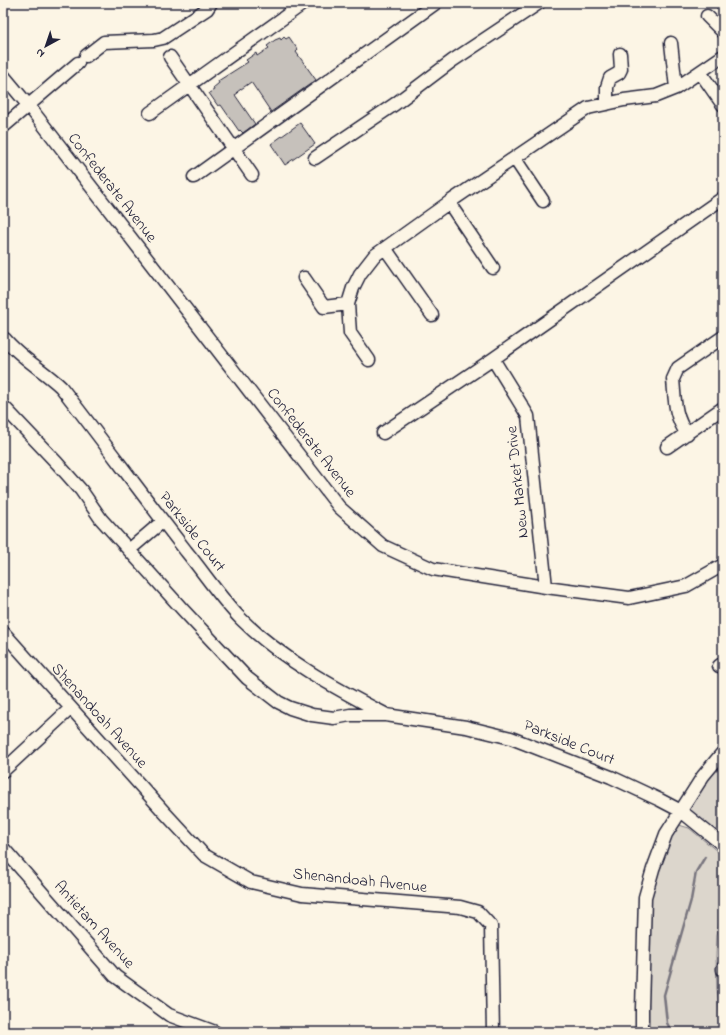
<svg xmlns="http://www.w3.org/2000/svg" width="726" height="1035" font-family="'Indie Flower',sans-serif">
  <rect width="100%" height="100%" fill="#fcf5e5"/>
  <filter id="ink" filterUnits="userSpaceOnUse"><feTurbulence type="fractalNoise" baseFrequency=".025" numOctaves="2"/><feDisplacementMap in="SourceGraphic" scale="8" xChannelSelector="R" yChannelSelector="G"/><feConvolveMatrix kernelMatrix="1 2 1 2 8 2 1 2 1" color-interpolation-filters="sRGB"/></filter>
  <g filter="url(#ink)">
    <!-- green -->
    <path fill="#dcd6cc" stroke="#7f7c84" d="M723,758V838L691,812L689,805Z
      M679,825L689,828L723,856V905L717,935L716,956L717,990L723,1032H646L650,894L667,843Z"/>
    <g fill="none" stroke-linecap="round" stroke-linejoin="round">
      <!-- stream -->
      <path stroke="#78757e" stroke-width="2.5" d="M672,1032L667,1023L664,995L691,900L696,872L705,857"/>
    </g>
    <!-- building -->
    <path fill="#c6c1bb" stroke="#22223b" d="M284,37L286,39L289,37L298,50L296,52L316,80L271,112L251,82L237,92L238,93L235,95L255,124L243,133L240,130L239,131L221,105L218,106L209,93L214,90L213,88L219,83L218,81L248,62L246,60L256,53L257,56L269,48L267,46L275,40L280,38L281,40Z
      M300,123L315,144L285,165L271,144Z"/>
    <g fill="none" stroke-linecap="round" stroke-linejoin="round">
      <defs>
        <path id="minor" d="M722,3L723,4
          M707,16L723,32
          M671,43L676,88
          M86,56L104,42L154,40L163,38L207,9L211,3
          M170,57L252,175
          M700,72L723,105
          M3,75L28,105L339,507L383,546L433,569L546,587L629,598L686,586L723,565
          M607,104V87L610,78L619,73L621,69L620,54
          M150,113L304,3
          M3,127L78,63
          M315,158L395,104L452,61L539,3
          M515,159L543,201
          M194,177L436,3
          M449,203L493,268
          M385,248L432,315
          M304,278L324,307L348,304
          M3,341L5,339C21,358 43,370 61,387C103,441 144,497 186,551C204,573 221,599 241,619C281,659 335,688 385,714
          M493,359L528,416L546,587
          M369,360L350,333L348,304L353,288L360,274L374,256L451,201L588,108L624,100L656,96L676,88L685,82L723,56
          M3,406L57,463L81,490L101,519L184,611L247,678L278,702L290,708L312,715L334,718L350,715H386L466,727L511,738L611,777L660,800L681,811L723,845
          M383,433L493,359L723,198
          M687,434C674,416 675,400 673,379L678,368L723,337
          M667,447L723,408
          M129,550L163,521
          M3,632L165,813L204,855L251,882L302,894L460,907L478,912L491,926L493,1032
          M719,666L723,663
          M3,771L71,708
          M3,848L115,976L169,1015L215,1032
          M723,968V970
          M642,1032V1009L645,897L653,869L666,834L703,776L723,752"/>
      </defs>
      <!-- minor casing -->
      <use href="#minor" stroke="#22223b" stroke-width="15"/>
      <!-- minor -->
      <use href="#minor" stroke="#fcf5e5" stroke-width="12"/>
    </g>
  </g>
  <g text-anchor="middle" dominant-baseline="central" stroke-width="3" stroke-linejoin="round" paint-order="stroke">
    <!-- street labels -->
    <g font-size="16" fill="#22223b" stroke="#fcf5e5">
      <text transform="translate(112 188) rotate(52)">Confederate Avenue</text>
      <text transform="translate(311 443) rotate(52)">Confederate Avenue</text>
      <text transform="translate(518 482) rotate(-96)">New Market Drive</text>
      <text transform="translate(192 532) rotate(52)">Parkside Court</text>
      <text transform="translate(99 716) rotate(48)">Shenandoah Avenue</text>
      <text transform="translate(569 743) rotate(22)">Parkside Court</text>
      <text transform="translate(360 881) rotate(6)">Shenandoah Avenue</text>
      <text transform="translate(94 925) rotate(48)">Antietam Avenue</text>
    </g>
  </g>
  <!-- margin -->
  <rect width="726" height="1035" fill="none" stroke="#fcf5e5" stroke-width="16"/>
  <rect x="8" y="8" width="710" height="1019" fill="none" stroke="#22223b" stroke-width="1.5" filter="url(#ink)"/>
  <!-- north arrow -->
  <g transform="translate(46 46) rotate(220)" stroke="#fcf5e5" stroke-width="3" paint-order="stroke">
  <path d="M0-3L7 15L0 10L-7 15Z" fill="#22223b"/>
  <text y="-6" font-size="11" font-weight="bold" text-anchor="middle" fill="#22223b">N</text>
  </g>
</svg>
